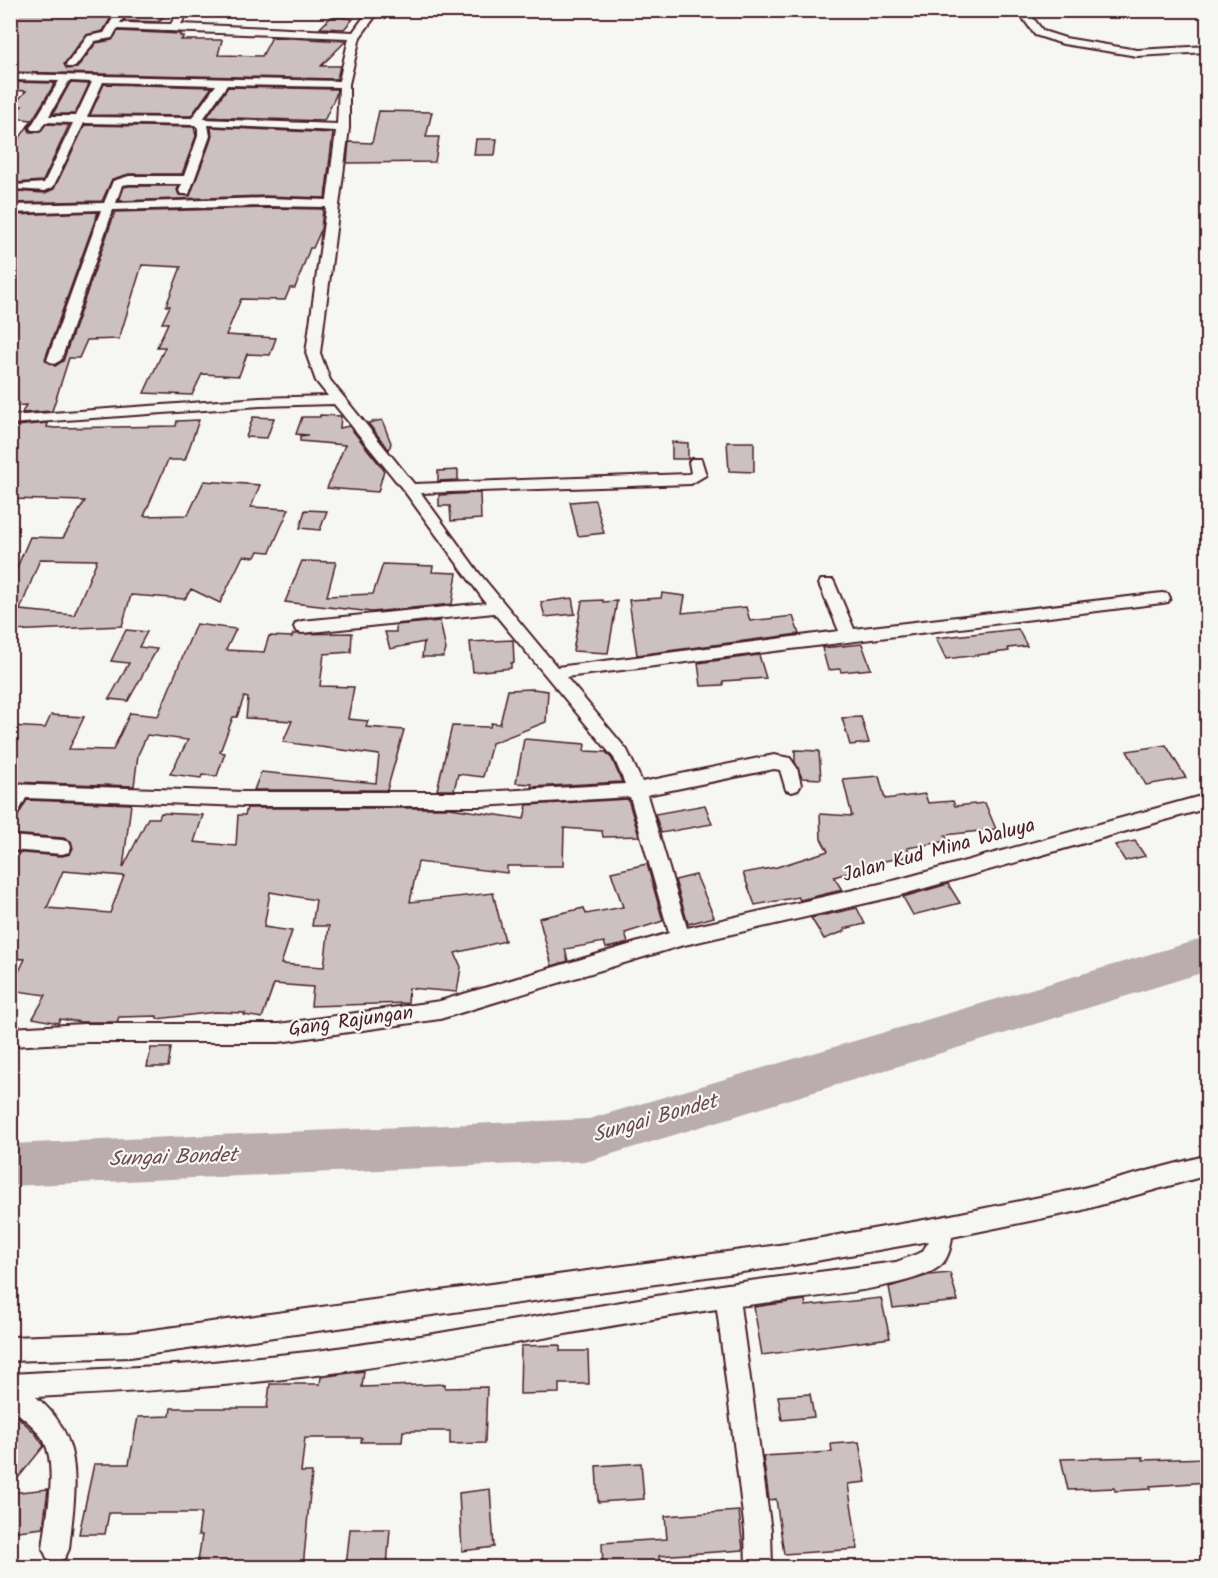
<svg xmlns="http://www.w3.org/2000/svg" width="1218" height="1578" font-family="Kalam,sans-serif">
  <rect width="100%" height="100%" fill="#f6f6f2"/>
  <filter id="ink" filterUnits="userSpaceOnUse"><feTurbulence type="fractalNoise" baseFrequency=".0167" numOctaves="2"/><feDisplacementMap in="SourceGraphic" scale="12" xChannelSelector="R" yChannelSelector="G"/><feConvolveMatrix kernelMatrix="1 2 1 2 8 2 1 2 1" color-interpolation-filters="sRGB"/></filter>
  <g filter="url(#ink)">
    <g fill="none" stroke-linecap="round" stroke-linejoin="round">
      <!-- river -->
      <path fill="#bbadae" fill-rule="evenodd" d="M1208,937V971L589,1161L10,1186V1144L589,1119Z"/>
    </g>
    <!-- building -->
    <path fill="#ccc1c0" stroke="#4a1f2b" stroke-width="1.5" fill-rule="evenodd" d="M10,10L103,13L105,10H115L103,31L86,35L64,64L67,69L77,68L96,43L112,40L118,31L181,34L180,36H184L181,40H222L218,55L262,56L272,37L346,41L321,66H340L337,79L10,72Z
      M130,10H168L159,22L124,21Z
      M332,16L353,19L344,29L320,28Z
      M10,82L55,83L28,127L30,132H40L46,124L69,125L43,181L15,183L13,191L45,193L54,189L85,125L194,127L196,136L182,174H129L112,179L102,201L10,203V152L32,120L10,118L22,106L14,105L26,91L10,90Z
      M70,83L89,84L75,114H53Z
      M104,84L212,87L191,116L90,115Z
      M228,87L337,89L336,95L324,121L207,117Z
      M379,111L432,112L426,137H439L435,162L347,163L349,142L372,143Z
      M211,127L333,133L325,198L266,196L119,201L124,187L129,186H179L177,190L179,195L190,196L212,137Z
      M476,139H497L495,155H474Z
      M266,208L323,209L321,230L313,248H310L295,288H290L285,300L241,299L226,335L276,338L270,355L247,354L239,376L202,374L192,395L144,393L165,347H157L168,323H162L170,306H166L181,267L142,265L119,339L87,340L79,358H69L52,411L22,413L26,405L10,406V360L18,339H10V215L98,212L45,359L55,366L63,361L115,212Z
      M320,415L341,416L340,428L349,426L384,470L378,492L327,488L345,445L300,441V436L308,435L296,434L302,417H320Z
      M253,417L274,418L267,438L246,437Z
      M199,420L185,460H168L144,516L188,515L204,481L260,485L251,507L289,509L270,552L258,551L255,557L243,556L220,603L191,589L185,599L131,595L122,626L10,631V584L30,537L63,538L85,501L10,499V437L16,426L48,423L47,427L55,428L176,426L177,421ZM40,559L97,560L74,615L20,610Z
      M382,420L391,443L389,450L368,423Z
      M672,442L688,443V459H672Z
      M727,442H754V472L729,471Z
      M458,470V480L438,481V471Z
      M480,493L481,519L451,521L450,506H439V495Z
      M595,500L604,533L578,536L570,502Z
      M305,510L327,511L320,530L300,528Z
      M302,561L336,562L327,596L373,594L383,564L433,566L432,572L457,573L452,604L372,612L285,602Z
      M662,593L685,596L682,613L746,607L750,621L793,616L799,634L637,655L629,600L661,598Z
      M572,598L575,614L545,617L541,602Z
      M603,600V602L617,601L608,653L573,651L582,601Z
      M440,621L446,650L443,657H422L424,642L390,649L385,632H396V625Z
      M196,624L236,629L226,650L264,652L269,636L292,637L293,634L352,633L351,652L324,654L320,686L354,687L348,719L368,721L366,727L404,730L387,790H254L261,772L376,783L379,755L283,742L292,721L246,718L248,698L244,697L237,717H233L220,752L225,753L217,776L202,775L201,778L170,774L188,740L147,735L138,755L134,786L10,782V726L45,728L51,715L84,717L69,749L113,750L130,713L158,716Z
      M1018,629L1027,646L1008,648L1009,651L946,659L936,638Z
      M126,630L147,632L139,647L157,649L128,701L109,699L129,663L111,661Z
      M513,640L514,662L511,663V668L473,672L470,642Z
      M862,644L871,669L841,672L840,669L828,670L822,648Z
      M759,655L766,678L723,681V685L701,686L698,663Z
      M533,689L548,691L546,722L492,743L483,777L458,774L454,790H437L452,726L490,727L491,723L500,724L508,690Z
      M861,717L869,743L850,745L842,718Z
      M524,739L585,744L584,751L606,752L612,759L622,782L531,787L532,784L516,783Z
      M1166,745L1186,778L1146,785L1127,751Z
      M795,750L819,751L821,779L802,778L795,762Z
      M879,776L885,799L925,794L928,803L953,801L955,806L985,803L996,829L945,835L948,841L907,848L911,856L863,865L864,868L834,877L842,890L800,900L798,897L755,905L743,873L777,867L828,851L821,839L820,814L852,816L843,779Z
      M628,799L639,836L603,837L602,831L564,828L563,866H507V873L418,862L410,902L493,893L505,941L455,953L461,967L457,992L409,988L408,1003L311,1006L313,987L274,984L262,1018L244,1015L245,1013L216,1012L157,1019V1016L119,1017L117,1022H81L60,1019L58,1023L33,1018L46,995L10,990L25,959L10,958V852L62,856L70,854L73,848L71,841L63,838L10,834V827L27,800L131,804L123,868L148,818H159L161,813L203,815L194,842L236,846L238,815H245L247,808H450L524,819L527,805ZM63,871L124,876L110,913L47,908ZM270,892L316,900L312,926H329L324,967L281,964L292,931L264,927Z
      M705,805L712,824L661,833L655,814Z
      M1135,841L1145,856L1125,861L1115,845Z
      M647,864L663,921L625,933L628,943L621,945L606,948L604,942L565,949L568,961L552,966L539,918L584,908L586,914L623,907L611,872Z
      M696,875L714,917L688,924L675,880Z
      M948,884L960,903L913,915L903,897Z
      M857,908L865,924L844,929L845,931L824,939L811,918Z
      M151,1048H171L168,1067H147Z
      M950,1273L958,1301L893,1308L889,1287L929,1275Z
      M881,1298L890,1338L762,1355L754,1307L805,1300L806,1306Z
      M560,1345V1351H588L589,1384H559V1393L520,1394L521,1346Z
      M364,1371L362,1387L445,1384V1388L487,1387L485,1443L450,1444V1431H403L402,1442H361L362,1438H305L301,1472H312L303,1568H197L202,1535H198L201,1513H109L105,1534H79L94,1464H129L138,1417L170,1416L171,1408H267L270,1384H320L321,1377Z
      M810,1394L814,1417L782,1420L778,1396Z
      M17,1416L35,1433L44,1446L10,1488V1423Z
      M859,1442L866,1482L848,1484L858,1549L784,1554L776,1499L769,1500L763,1456L832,1452L831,1444Z
      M1143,1457V1460L1208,1458V1482L1150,1486L1151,1489L1115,1491L1114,1488L1068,1490L1061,1459Z
      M641,1463L644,1499L598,1502L596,1466Z
      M48,1489L43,1528L10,1532V1493Z
      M490,1489L494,1547L462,1551L459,1493Z
      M739,1511L743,1550L659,1556L660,1568H603L602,1543L667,1539L665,1516Z
      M350,1529H390L387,1566L346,1567Z"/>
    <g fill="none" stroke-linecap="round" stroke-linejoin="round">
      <defs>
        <path id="minor" d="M118,10H128L120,23L171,24L179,10H189L181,24L353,32L369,10H380L360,37L349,84V128L320,353L330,380L414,484L688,474L691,473L689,462L691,459H701L706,475L691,484L421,493L479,573L557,667L839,631L819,584L821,580H833L835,584L854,629L1162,593L1168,594L1170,598L1168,602L1162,603L566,677L627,750L642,782L774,755L790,758L797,768L801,785L798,790L792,792L786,790L780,770L774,769L647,795L687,928L897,880L1208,794V808L897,896L680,946L440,1019L279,1042H84L10,1046V1028L84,1024H279L440,1001L669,933L630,797L481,806H244L26,798L16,817L10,819V784L244,792H481L625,784L614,758L494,613L302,633L296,631L294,627L296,623L302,621L486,603L405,492L334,404L260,406L10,424V416L260,398L328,396L316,381L306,353L326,207L266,206L113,210L61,360L54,364L47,360L101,210L10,213V205L104,203L113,181L129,176H184L198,136V128L195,125L84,123L53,187L45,191L15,189V185L44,183L73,123L45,122L40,130H32L30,128L59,81L10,80V74L339,81L349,38L117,29L112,38L95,41L75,67H67L66,65L88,36L104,33ZM69,81L92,82L76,116H49ZM103,82L216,85L192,118L87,117ZM227,85L339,87L337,124L203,119ZM208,125L336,131L327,200L266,198L116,203L122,185L129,184H182L179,191L181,194H189L210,136Z
          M1017,10H1027L1043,31L1065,38L1137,50L1208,46V52L1137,56L1063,44L1035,35Z
          M10,836L62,840L69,842L71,847L69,852L62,854L10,850Z
          M1208,1155V1175L1079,1211L952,1237C951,1247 948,1259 940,1266C912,1290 782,1300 740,1306L771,1531L772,1568H746L745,1531L717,1309C583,1328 451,1358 317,1375C224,1387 130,1392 36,1397C87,1439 75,1490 69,1549L65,1558L56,1562L47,1558L43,1549C46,1519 58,1468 44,1441C36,1427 23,1417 10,1408V1374L193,1364L317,1351L434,1334L727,1284L896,1262L922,1252L929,1241L793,1265L130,1357L10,1361V1337L130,1333L793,1243L941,1217L1079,1189Z"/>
      </defs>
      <!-- minor casing -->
      <use href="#minor" stroke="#4a1f2b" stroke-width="4"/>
      <!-- minor -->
      <use href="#minor" fill="#f6f6f2" fill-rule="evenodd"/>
    </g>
  </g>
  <g text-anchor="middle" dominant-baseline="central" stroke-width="4.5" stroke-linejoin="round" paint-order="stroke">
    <!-- street labels -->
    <g font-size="20" fill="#4a1f2b" stroke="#f6f6f2">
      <text transform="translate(939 851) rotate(-15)">Jalan Kud Mina Waluya</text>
      <text transform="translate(351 1022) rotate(-8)">Gang Rajungan</text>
    </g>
    <!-- water labels -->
    <g font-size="21" font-style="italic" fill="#6c4a52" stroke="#f6f6f2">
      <text transform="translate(655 1119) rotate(-16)">Sungai Bondet</text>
      <text transform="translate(173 1158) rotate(-2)">Sungai Bondet</text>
    </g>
  </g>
  <!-- margin -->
  <rect width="1218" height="1578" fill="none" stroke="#f6f6f2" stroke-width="36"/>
  <rect x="18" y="18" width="1182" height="1542" fill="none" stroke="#4a1f2b" stroke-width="2" filter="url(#ink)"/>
</svg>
